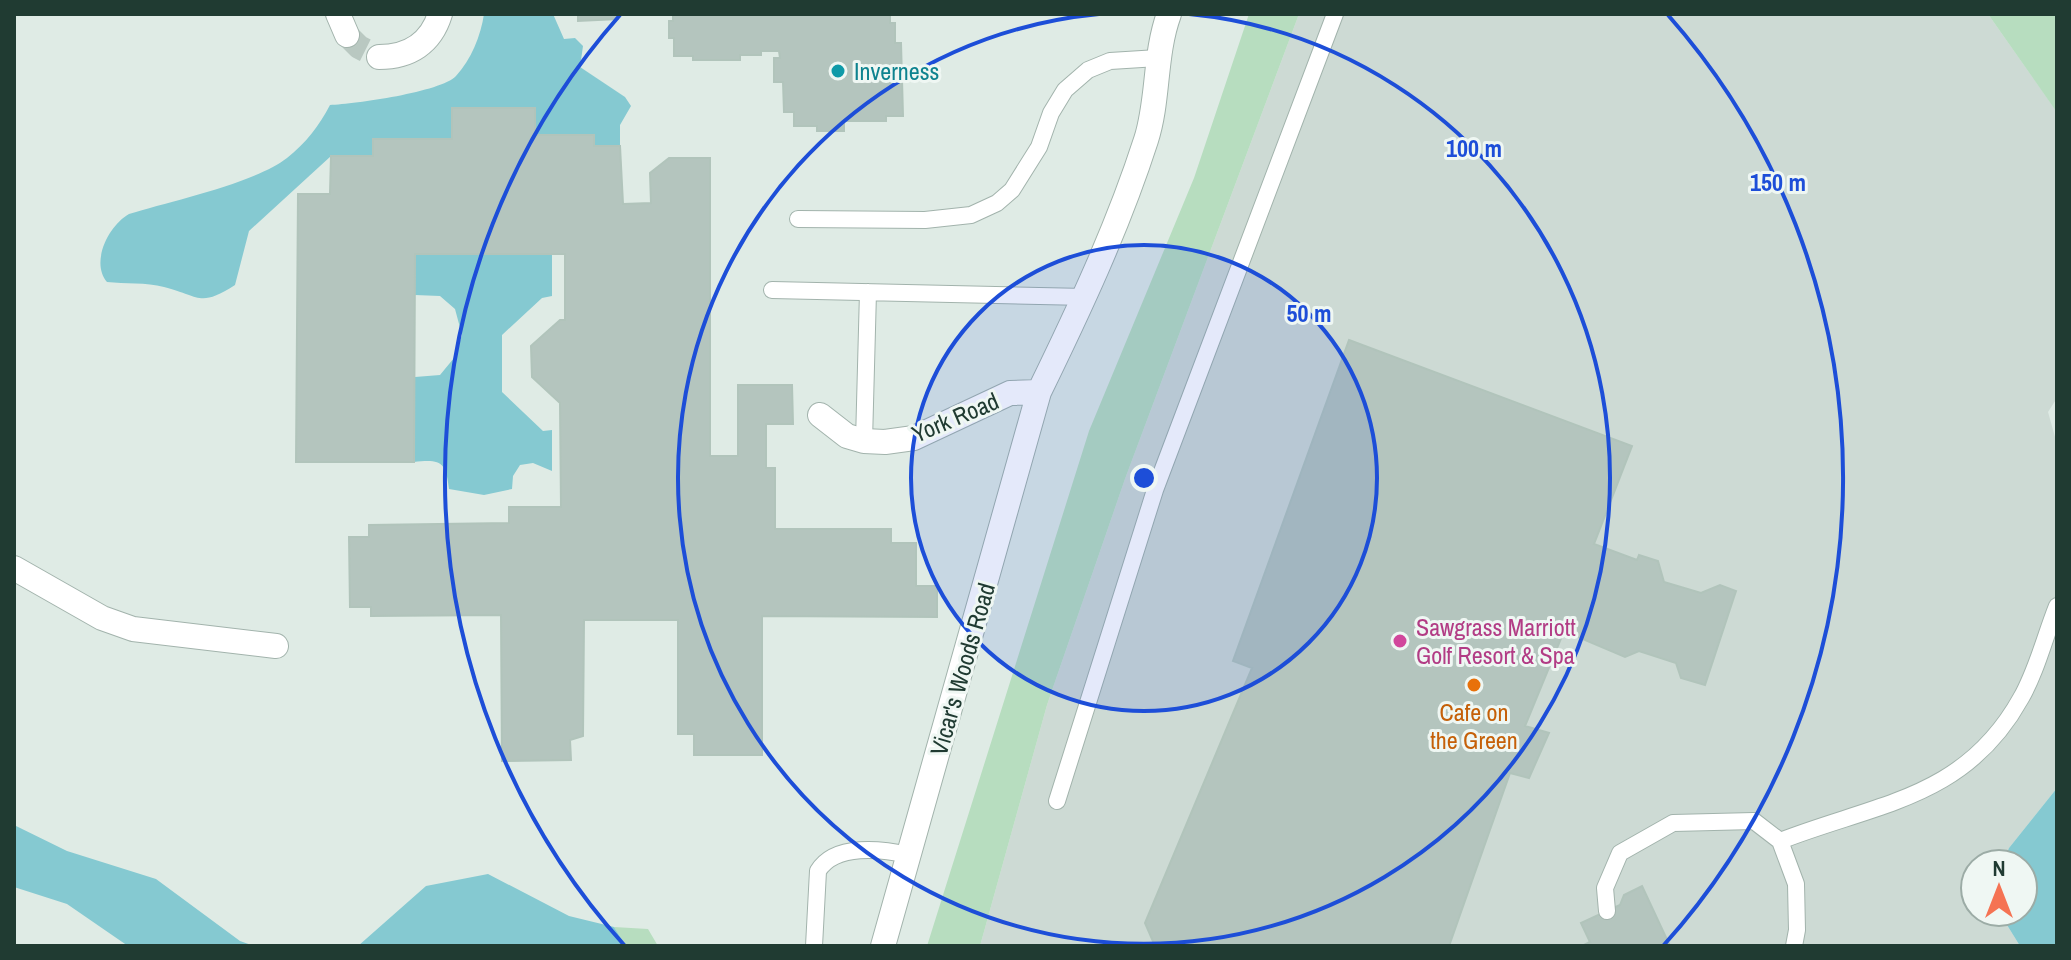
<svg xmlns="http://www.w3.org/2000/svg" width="2071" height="960" font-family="'Archivo Narrow',sans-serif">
  <rect width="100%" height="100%" fill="#dfebe5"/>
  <!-- built -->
  <path fill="#cddad4" d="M1299,14H1988L2057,112V398L2048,412L2057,444V788L2009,848L2002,864H1975V912H1999L2020,946H980L1047,705L1125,479Z"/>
  <!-- green -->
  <path fill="#b7ddbf" d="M1249,14H1299L1125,479L1047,705L980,946H927L1089,431L1194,178Z
    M1988,14H2057V112L2056,111Z
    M614,927L648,929L658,946H626Z"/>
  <!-- water -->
  <path fill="#85c9d1" d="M484,14H553L564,39L575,38L583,46L580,67L625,97L631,106L620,125V146H594L593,135H535L534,108H453L452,139H373V156H331L249,231L235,285C199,308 200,296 164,287C146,282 125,284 107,282C90,262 109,225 129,214C171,201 255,183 287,158C306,143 319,126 330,105C355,104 441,92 456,76C471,60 481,35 484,14Z
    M415,254H552V296L542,298L502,335V392L543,431L552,430V471L533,463L520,465L513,476L512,489L484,495L449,489C446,462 441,459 414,462L415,377L440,375L454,358L462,335L455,309L440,296L415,295Z
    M2057,788V946H2020L1999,912H2023V864H2002L2009,848Z
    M14,825L67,851L156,879L240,941L254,946H128L67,904L14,887Z
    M488,874L569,916L614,927L626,946H358L426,886Z"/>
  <!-- building -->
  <path fill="#b4c5be" stroke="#b1c4bb" stroke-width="2" d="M578,14H618V19L578,21Z
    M673,14H890V23H895V43H901L903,116H886V121H844V131H817V126H794V112H784L783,82H774V58H780L779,51H761V55H740V60H693V56H674V38H669V21H673Z
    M452,108H535V135H594V146H620L623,204L651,203L650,173L669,158H710V456H738V385H792L793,424H766V468H775V529H891V543H916V586H937V617L762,616V755H694V734H678V620H584L583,736L570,740L571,760L502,761L501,615L371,616V607H350L349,537H369V525L509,523V507H561L560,403L532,377L531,346L560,320H565V254H415L414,462H296L298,194H330L331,156H373V139H452Z
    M1349,340L1632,446L1594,544L1637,560L1639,555L1658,561L1664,582L1701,593L1720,585L1736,591L1734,597L1705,685L1681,678L1676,663L1639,651L1625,657L1564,631L1525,726L1549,733L1529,778L1510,773L1449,946H1155L1145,923L1252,668L1233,661Z
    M1642,886L1670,946H1582L1590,942L1581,923L1620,905L1624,895Z"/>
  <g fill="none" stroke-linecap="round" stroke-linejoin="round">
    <!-- street-tunnel -->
    <path stroke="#b9c8c1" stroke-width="24" stroke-dasharray="24 12" stroke-linecap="butt" d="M347,35L359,47L379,57"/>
    <defs>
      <path id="lane" d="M798,219L925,220L971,215L997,203L1012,190L1039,147L1051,113L1065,90L1088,70L1110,61L1158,58
        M772,290L1086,297
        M864,441L868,292
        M1057,801L1155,490L1335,14
        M1780,841C1877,803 1965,799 2021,698C2037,670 2045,636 2057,606
        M1607,911L1605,888L1620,853L1673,823L1754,821L1780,841L1796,884L1797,930L1794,946
        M814,946L818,871C835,843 882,849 909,855"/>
      <path id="street" d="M338,14L347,35
        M379,57C410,57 431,43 440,14
        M820,415L847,436L864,441L885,442L914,438L1010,393L1039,392C1079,310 1118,227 1146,140C1159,100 1154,55 1169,14
        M14,568L102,618L133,629L276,646
        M883,946L1039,392"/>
    </defs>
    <!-- lane casing -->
    <use href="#lane" stroke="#a2b3ac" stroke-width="18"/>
    <!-- street casing -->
    <use href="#street" stroke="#a2b3ac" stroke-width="26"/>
    <!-- lane -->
    <use href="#lane" stroke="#fff" stroke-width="16"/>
    <!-- street -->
    <use href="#street" stroke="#fff" stroke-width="24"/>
  </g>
  <!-- distance rings -->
  <circle cx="1144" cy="478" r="233" fill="#1d4ed8" fill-opacity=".12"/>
  <g fill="none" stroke="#1d4ed8" stroke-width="4">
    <circle cx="1144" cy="478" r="233"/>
    <path d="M1189 14A466 466 0 1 1 1099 14"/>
    <path d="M625 946A699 699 0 0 1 620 15M1668 15A699 699 0 0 1 1663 946"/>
  </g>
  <!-- markers -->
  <circle fill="#0f9aa8" stroke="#eff7f3" stroke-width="3" cx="838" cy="71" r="8"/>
  <circle fill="#d1479c" stroke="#eff7f3" stroke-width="3" cx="1400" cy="641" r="8"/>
  <circle fill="#e8710a" stroke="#eff7f3" stroke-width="3" cx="1474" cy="685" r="8"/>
  <g text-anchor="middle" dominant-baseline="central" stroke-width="6" stroke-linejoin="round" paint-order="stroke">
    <!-- culture labels -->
    <g font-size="24" fill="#0d838f" stroke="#eff7f3" text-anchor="start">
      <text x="854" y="71">Inverness</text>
    </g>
    <!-- street labels -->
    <g font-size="24" fill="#203b32" stroke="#eff7f3">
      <text transform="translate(955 417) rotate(-23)">York Road</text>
      <text transform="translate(962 669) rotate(-74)">Vicar's Woods Road</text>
    </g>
    <!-- hotel labels -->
    <g font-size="24" fill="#b23c85" stroke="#eff7f3" text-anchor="start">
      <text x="1416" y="627">Sawgrass Marriott<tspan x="1416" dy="28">Golf Resort &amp; Spa</tspan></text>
    </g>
    <!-- food labels -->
    <g font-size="24" fill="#c56008" stroke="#eff7f3">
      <text x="1474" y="712">Cafe on<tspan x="1474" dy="28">the Green</tspan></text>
    </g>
  </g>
  <circle cx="1144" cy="478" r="12" fill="#1d4ed8" stroke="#eff7f3" stroke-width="4"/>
  <g font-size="24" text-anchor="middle" font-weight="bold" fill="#1d4ed8" stroke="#eff7f3" stroke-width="6" stroke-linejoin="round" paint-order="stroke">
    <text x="1474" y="157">100 m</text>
    <text x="1778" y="191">150 m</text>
    <text x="1309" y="322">50 m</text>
  </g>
  <!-- border -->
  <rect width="2071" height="960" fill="none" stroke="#203b32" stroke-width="32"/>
  <!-- north arrow -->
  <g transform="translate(1999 888)"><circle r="38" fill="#eff7f3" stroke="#9caca6" stroke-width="2"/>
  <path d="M0-6L14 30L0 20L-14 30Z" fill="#f57353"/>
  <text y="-12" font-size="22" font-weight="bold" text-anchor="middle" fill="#203b32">N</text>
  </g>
</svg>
